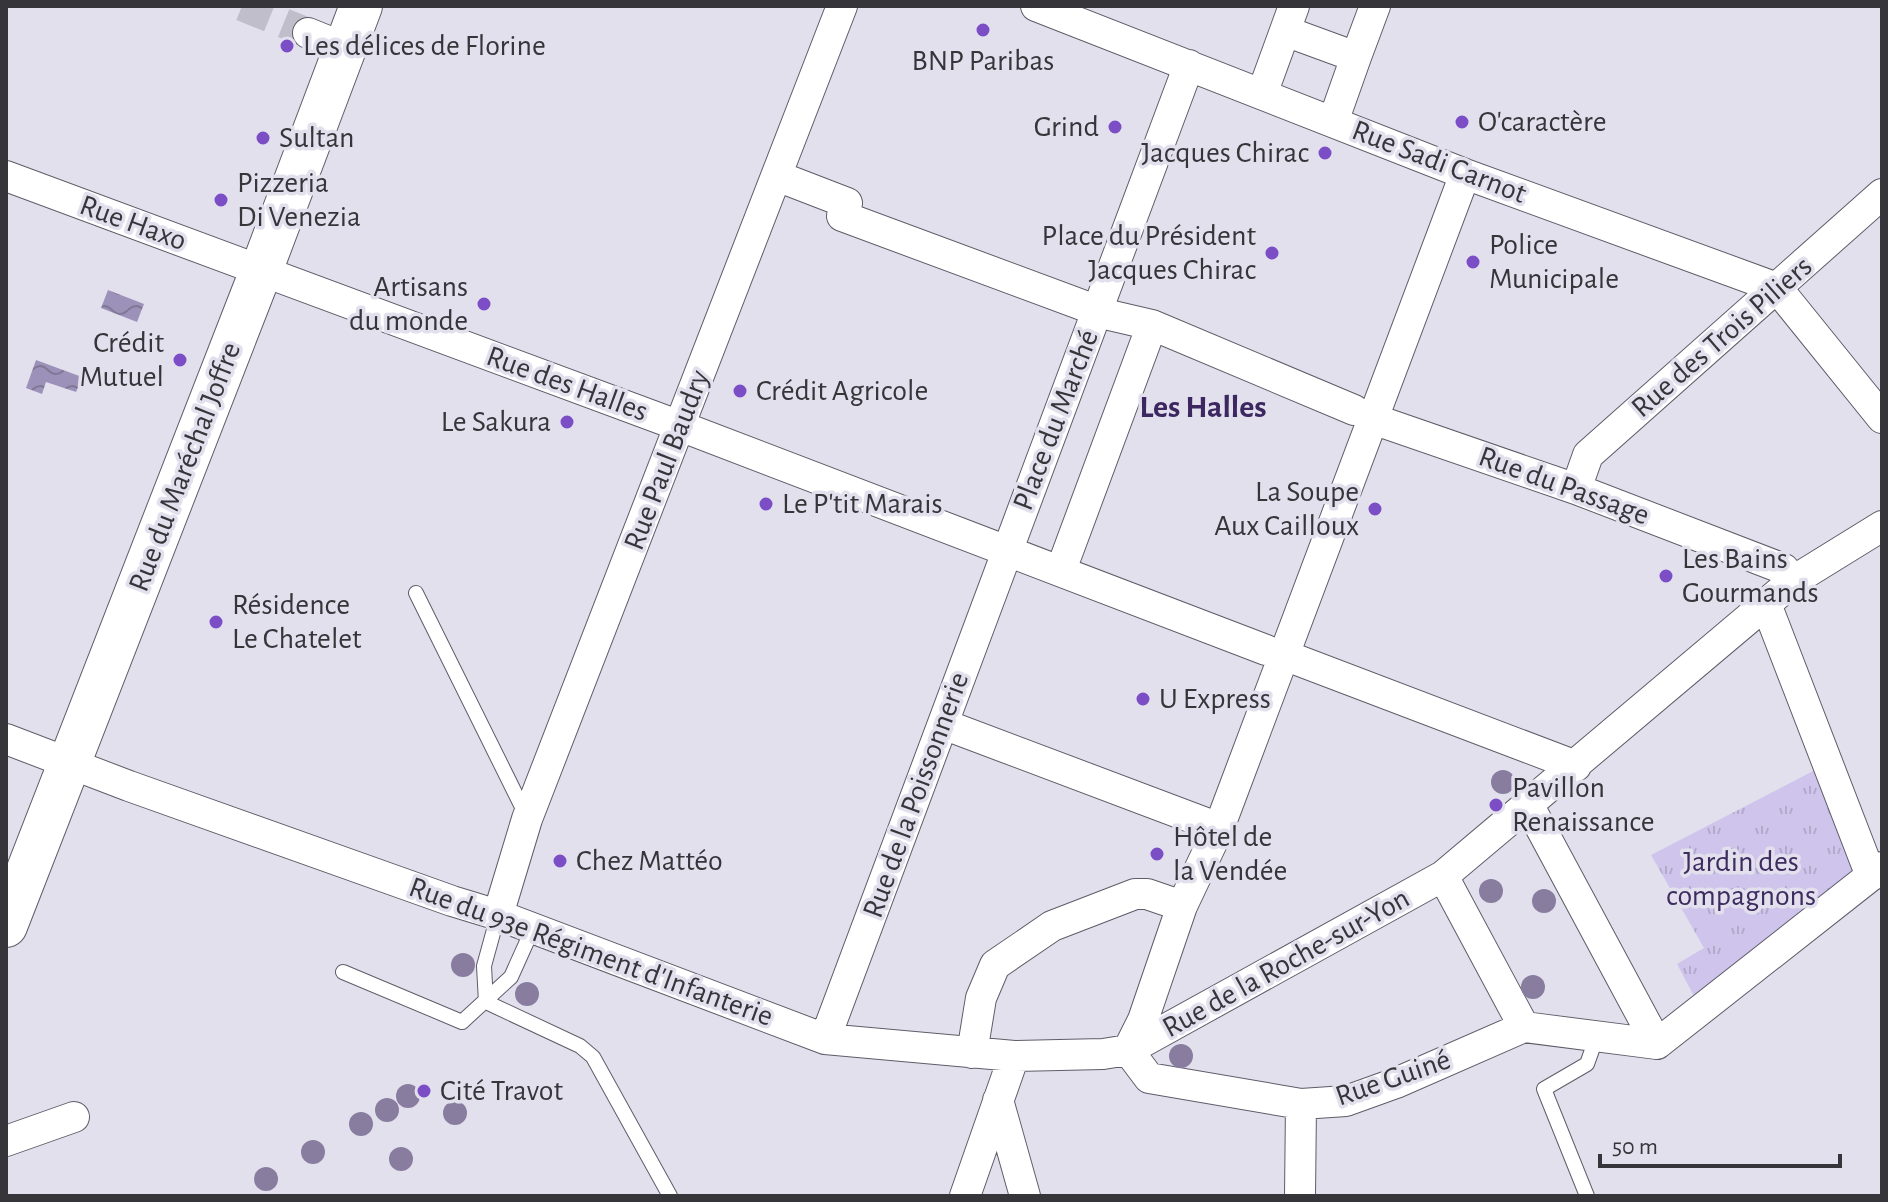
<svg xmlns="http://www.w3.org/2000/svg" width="1888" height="1202" font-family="'Alegreya Sans',sans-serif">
  <defs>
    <pattern id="park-tufts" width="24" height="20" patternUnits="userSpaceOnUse" patternTransform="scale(2)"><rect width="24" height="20" fill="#cfc4ec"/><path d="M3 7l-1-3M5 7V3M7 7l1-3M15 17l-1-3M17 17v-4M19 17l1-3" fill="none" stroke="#b2a9cb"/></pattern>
    <pattern id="water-waves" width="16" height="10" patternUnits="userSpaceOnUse" patternTransform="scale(2)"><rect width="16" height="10" fill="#9c92b9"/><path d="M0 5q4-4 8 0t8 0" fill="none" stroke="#807897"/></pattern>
  </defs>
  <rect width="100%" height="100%" fill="#e3e0ee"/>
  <!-- park -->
  <path fill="url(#park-tufts)" d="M1815,770L1858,869L1695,998L1677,964L1704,948L1651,855Z"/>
  <!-- water -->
  <path fill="url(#water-waves)" d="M108,290L144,304L137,322L101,308Z
    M36,360L82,377L76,392L46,382L42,394L26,388Z"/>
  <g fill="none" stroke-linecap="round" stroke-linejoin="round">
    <!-- street-tunnel -->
    <path stroke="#c0beca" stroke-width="30" stroke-dasharray="30 15" stroke-linecap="butt" d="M242,6L308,33"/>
    <defs>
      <path id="lane" d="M416,593L526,815
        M343,972L462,1022L511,977L533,928
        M486,1002L580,1046L593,1057L670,1196
        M486,1002L484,966L498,915
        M1587,1196L1544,1089L1587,1064L1597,1036"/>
      <path id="street" d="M1036,6L1465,174L1777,288L1882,418
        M1285,31L1356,57L1375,6
        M308,33L345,48
        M1262,94L1294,6
        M1333,122L1356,57
        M6,176L680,426L1266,650
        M777,176L847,203L842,216L1109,315L1152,325L1354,410
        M1373,419L1576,489L1784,569L1793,581
        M1576,489L1588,455L1882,194
        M1061,570L1152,325
        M1766,604L1871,876
        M1284,655L1576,766
        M943,724L1219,828
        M6,739L129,786L452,901L498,915L825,1039L1014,1056L1103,1054L1128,1050L1443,876
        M498,915L527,819L842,6
        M1524,1027L1443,876L1793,581L1882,526
        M1524,1027L1657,1044L1529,806
        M825,1039L1189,65
        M1657,1044L1882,867
        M1128,1050L1143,1020L1182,906L1219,828L1465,174
        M1128,1050L1149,1078L1301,1104L1346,1101L1396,1083L1524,1027
        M972,1053L981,998L995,965L1052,926L1135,894H1147L1182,906
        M998,1100L1025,1196
        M6,1141L74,1117
        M965,1196L1014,1056
        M1300,1196L1301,1104"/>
      <path id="secondary" d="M6,926L261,271L361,6"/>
    </defs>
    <!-- lane casing -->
    <use href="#lane" stroke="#5f5c68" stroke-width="16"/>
    <!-- street casing -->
    <use href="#street" stroke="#5f5c68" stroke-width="32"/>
    <!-- secondary casing -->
    <use href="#secondary" stroke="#5f5c68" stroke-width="44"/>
    <!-- lane -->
    <use href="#lane" stroke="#fff" stroke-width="14"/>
    <!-- street -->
    <use href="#street" stroke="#fff" stroke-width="30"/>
    <!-- secondary -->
    <use href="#secondary" stroke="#fff" stroke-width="42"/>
  </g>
  <!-- trees -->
  <g fill="#887d9f">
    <circle cx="1503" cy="782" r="12"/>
    <circle cx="1491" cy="891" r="12"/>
    <circle cx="1544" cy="901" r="12"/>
    <circle cx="463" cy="965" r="12"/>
    <circle cx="1533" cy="987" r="12"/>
    <circle cx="527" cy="994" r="12"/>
    <circle cx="1181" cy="1056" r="12"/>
    <circle cx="408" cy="1096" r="12"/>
    <circle cx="387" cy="1110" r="12"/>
    <circle cx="455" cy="1113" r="12"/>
    <circle cx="361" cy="1124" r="12"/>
    <circle cx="313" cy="1152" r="12"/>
    <circle cx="401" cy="1159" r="12"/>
    <circle cx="266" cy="1179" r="12"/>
  </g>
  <!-- markers -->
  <g fill="#7b4ec6" stroke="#e3e0ee" stroke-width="3">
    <circle cx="983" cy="30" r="8"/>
    <circle cx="287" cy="46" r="8"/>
    <circle cx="1462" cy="122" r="8"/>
    <circle cx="1115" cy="127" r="8"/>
    <circle cx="263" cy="138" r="8"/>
    <circle cx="1325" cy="153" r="8"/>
    <circle cx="221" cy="200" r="8"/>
    <circle cx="1272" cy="253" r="8"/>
    <circle cx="1473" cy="262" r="8"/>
    <circle cx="484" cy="304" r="8"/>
    <circle cx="180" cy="360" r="8"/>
    <circle cx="740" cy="391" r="8"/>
    <circle cx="567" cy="422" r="8"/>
    <circle cx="766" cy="504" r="8"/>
    <circle cx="1375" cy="509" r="8"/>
    <circle cx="1666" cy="576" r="8"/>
    <circle cx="216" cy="622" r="8"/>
    <circle cx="1143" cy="699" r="8"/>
    <circle cx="1496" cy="805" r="8"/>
    <circle cx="1157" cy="854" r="8"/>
    <circle cx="560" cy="861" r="8"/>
    <circle cx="424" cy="1091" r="8"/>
  </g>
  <g text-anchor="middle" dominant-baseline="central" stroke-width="7" stroke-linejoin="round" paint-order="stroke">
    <!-- poi labels -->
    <g font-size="30" fill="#36353a" stroke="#e3e0ee" text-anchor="start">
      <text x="303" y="46">Les délices de Florine</text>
      <text x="983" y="61" text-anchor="middle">BNP Paribas</text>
      <text x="1478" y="122">O'caractère</text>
      <text x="1099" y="127" text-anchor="end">Grind</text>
      <text x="279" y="138">Sultan</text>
      <text x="1309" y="153" text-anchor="end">Jacques Chirac</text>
      <text x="237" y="183">Pizzeria<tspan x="237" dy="34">Di Venezia</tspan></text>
      <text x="1256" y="236" text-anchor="end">Place du Président<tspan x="1256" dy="34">Jacques Chirac</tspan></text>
      <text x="1489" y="245">Police<tspan x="1489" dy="34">Municipale</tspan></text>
      <text x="468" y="287" text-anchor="end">Artisans<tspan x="468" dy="34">du monde</tspan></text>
      <text x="164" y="343" text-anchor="end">Crédit<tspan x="164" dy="34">Mutuel</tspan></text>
      <text x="756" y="391">Crédit Agricole</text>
      <text x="551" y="422" text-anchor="end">Le Sakura</text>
      <text x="1359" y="492" text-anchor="end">La Soupe<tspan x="1359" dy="34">Aux Cailloux</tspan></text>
      <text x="782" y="504">Le P'tit Marais</text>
      <text x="1682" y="559">Les Bains<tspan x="1682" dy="34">Gourmands</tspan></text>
      <text x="232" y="605">Résidence<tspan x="232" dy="34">Le Chatelet</tspan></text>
      <text x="1159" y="699">U Express</text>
      <text x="1512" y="788">Pavillon<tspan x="1512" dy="34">Renaissance</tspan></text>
      <text x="1173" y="837">Hôtel de<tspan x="1173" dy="34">la Vendée</tspan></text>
      <text x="576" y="861">Chez Mattéo</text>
      <text x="440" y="1091">Cité Travot</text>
    </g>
    <!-- street labels -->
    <g font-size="30" fill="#36353a" stroke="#e3e0ee">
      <text transform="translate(1439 162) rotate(21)">Rue Sadi Carnot</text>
      <text transform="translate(133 223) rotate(20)">Rue Haxo</text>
      <text transform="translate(1722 337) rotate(-41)">Rue des Trois Piliers</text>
      <text transform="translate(567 384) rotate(20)">Rue des Halles</text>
      <text transform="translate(1056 420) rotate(-69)">Place du Marché</text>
      <text transform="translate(667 460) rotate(-69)">Rue Paul Baudry</text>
      <text transform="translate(185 467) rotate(-69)">Rue du Maréchal Joffre</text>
      <text transform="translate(1564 486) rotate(20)">Rue du Passage</text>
      <text transform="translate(916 795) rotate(-70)">Rue de la Poissonnerie</text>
      <text transform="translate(591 952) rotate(20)">Rue du 93e Régiment d'Infanterie</text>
      <text transform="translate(1286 963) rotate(-29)">Rue de la Roche-sur-Yon</text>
      <text transform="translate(1393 1078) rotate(-19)">Rue Guiné</text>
    </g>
    <!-- park labels -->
    <g font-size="30" fill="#3d2c5f" stroke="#e3e0ee">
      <text x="1741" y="862">Jardin des<tspan x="1741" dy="34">compagnons</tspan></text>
    </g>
    <!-- neighbourhood labels -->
    <g font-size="32" font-weight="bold" fill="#3c2761" stroke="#e3e0ee">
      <text x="1203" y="407">Les Halles</text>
    </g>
  </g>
  <!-- border -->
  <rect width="1888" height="1202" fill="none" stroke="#36353a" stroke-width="16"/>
  <!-- scale -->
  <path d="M1600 1154v12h240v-12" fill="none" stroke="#36353a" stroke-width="4"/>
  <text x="1612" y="1154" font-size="24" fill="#36353a" stroke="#e3e0ee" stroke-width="6" paint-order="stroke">50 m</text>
</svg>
